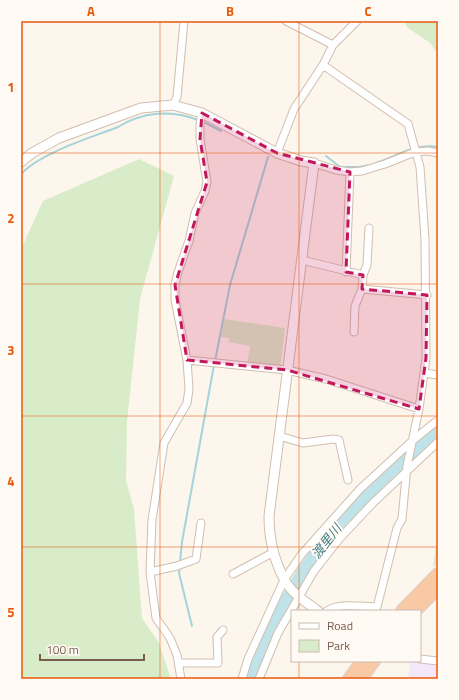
<svg xmlns="http://www.w3.org/2000/svg" width="459" height="700" font-family="'Titillium Web','Noto Sans JP',sans-serif">
  <rect width="100%" height="100%" fill="#fdf6ec"/>
  <!-- education -->
  <path fill="#f3e8fa" d="M410,661L438,664V679H408Z"/>
  <!-- green -->
  <path fill="#d8ecc9" d="M404,21H438V54L430,43L408,28Z
    M139,159L174,176L140,299L127,422L126,480L134,509L142,618L159,643L171,679H21V249L43,201Z
    M224,319L285,328L280,368L247,364L250,346L229,342V338L221,337Z
    M436,546H438V563L433,567Z"/>
  <g fill="none" stroke-linecap="round" stroke-linejoin="round">
    <!-- stream -->
    <path stroke="#a5d3da" stroke-width="2" d="M202,121L221,131
      M326,156L340,167H359L370,165
      M376,163C397,156 415,143 438,147
      M21,174C40,153 90,138 118,127C142,112 172,109 198,120
      M215,361L230,285L268,157
      M180,562L182,542L214,365
      M180,566L179,573L192,626"/>
    <!-- river -->
    <path stroke="#bfe3e8" stroke-width="12" d="M252,679C257,661 265,645 272,629C282,607 293,587 306,567C341,515 391,471 438,430"/>
    <defs>
      <path id="minor" d="M286,21L333,45
        M323,65L408,124L420,167L425,239L426,358L419,409L407,466L402,519L397,528L377,607C362,607 340,602 327,611
        M173,105L177,97L184,21
        M277,153L294,109L323,65L333,45L357,21
        M314,163L336,170L350,172L362,171L385,164L415,152L428,151L438,153
        M302,260L363,275
        M346,272L350,172
        M362,289L427,295
        M354,332L355,306L362,289L363,275L367,265L369,228
        M187,360L287,370L326,379L419,409
        M424,373L438,375
        M279,436L303,443L333,439L339,440L348,480
        M150,572L177,566L196,559L201,523
        M233,574L274,552
        M420,659L438,661
        M179,663H218L217,637L223,630
        M181,679L177,655L170,638L156,618L150,572L152,520L164,443L187,403L189,389L187,360L175,300V285L178,272L189,241L195,213L205,191L207,182L200,139V124L202,113
        M242,679L248,659L284,580L301,555L360,489L412,441L438,420
        M259,679L278,633L314,571L340,538L374,502L438,442"/>
      <path id="tertiary" d="M21,162L32,153L59,138L141,108L173,105L202,113L277,153L301,161L314,163L269,516C269,537 274,560 284,579C291,593 306,602 318,611"/>
      <path id="trunk" d="M402,611L438,574
        M415,611L438,588
        M349,679L362,661
        M361,679L374,661"/>
    </defs>
    <!-- minor casing -->
    <use href="#minor" stroke="#d1beb0" stroke-width="9"/>
    <!-- tertiary casing -->
    <use href="#tertiary" stroke="#d1beb0" stroke-width="11"/>
    <!-- trunk casing -->
    <use href="#trunk" stroke="#dad1cd" stroke-width="14"/>
    <!-- minor -->
    <use href="#minor" stroke="#fff" stroke-width="7"/>
    <!-- tertiary -->
    <use href="#tertiary" stroke="#fff" stroke-width="9"/>
    <!-- trunk -->
    <use href="#trunk" stroke="#f9c8a4" stroke-width="12"/>
  </g>
  <!-- marked area -->
  <path fill="#c2185b" fill-opacity="0.2" stroke="#c2185b" stroke-width="3" stroke-dasharray="8 5" stroke-linejoin="round" d="M202,113L277,153L350,172L346,272L363,275L362,289L427,295L426,358L419,409L287,370L187,360L175,285L207,182L200,139Z"/>
  <!-- grid -->
  <path fill="none" stroke="#e8590c" stroke-width="1" stroke-opacity="0.55" d="M160,21V679M299,21V611M21,153H438M21,284H438M21,416H438M21,547H438M299,661V679"/>
  <g text-anchor="middle" dominant-baseline="central" stroke-width="4" stroke-linejoin="round" paint-order="stroke">
    <!-- water labels -->
    <g font-size="13" font-style="italic" fill="#437c86" stroke="#fffaf3">
      <text transform="translate(326 541) rotate(-52)">渡里川</text>
    </g>
  </g>
  <!-- border -->
  <rect width="459" height="700" fill="none" stroke="#fffaf3" stroke-width="44"/>
  <!-- legend -->
  <rect x="291" y="610" width="130" height="52" fill="#fffaf3" stroke="#cabbb1"/>
  <rect x="299" y="623" width="20" height="6" fill="#ffffff" stroke="#cabbb1"/>
  <text x="327" y="630" font-size="12" fill="#7a5c4d">Road</text>
  <rect x="299" y="640" width="20" height="12" fill="#d8ecc9" stroke="#cabbb1"/>
  <text x="327" y="650" font-size="12" fill="#7a5c4d">Park</text>
  <!-- scale -->
  <path d="M40 654v6h104v-6" fill="none" stroke="#7a5c4d" stroke-width="2"/>
  <text x="46" y="654" font-size="12" fill="#7a5c4d" stroke="#fffaf3" stroke-width="3" paint-order="stroke">100 m</text>
  <rect x="22" y="22" width="415" height="656" fill="none" stroke="#e8590c" stroke-width="1.5"/>
  <g font-size="13" text-anchor="middle" font-weight="bold" fill="#e8590c">
    <text x="91" y="16">A</text>
    <text x="230" y="16">B</text>
    <text x="368" y="16">C</text>
    <text x="11" y="92">1</text>
    <text x="11" y="223">2</text>
    <text x="11" y="355">3</text>
    <text x="11" y="486">4</text>
    <text x="11" y="617">5</text>
  </g>
</svg>
